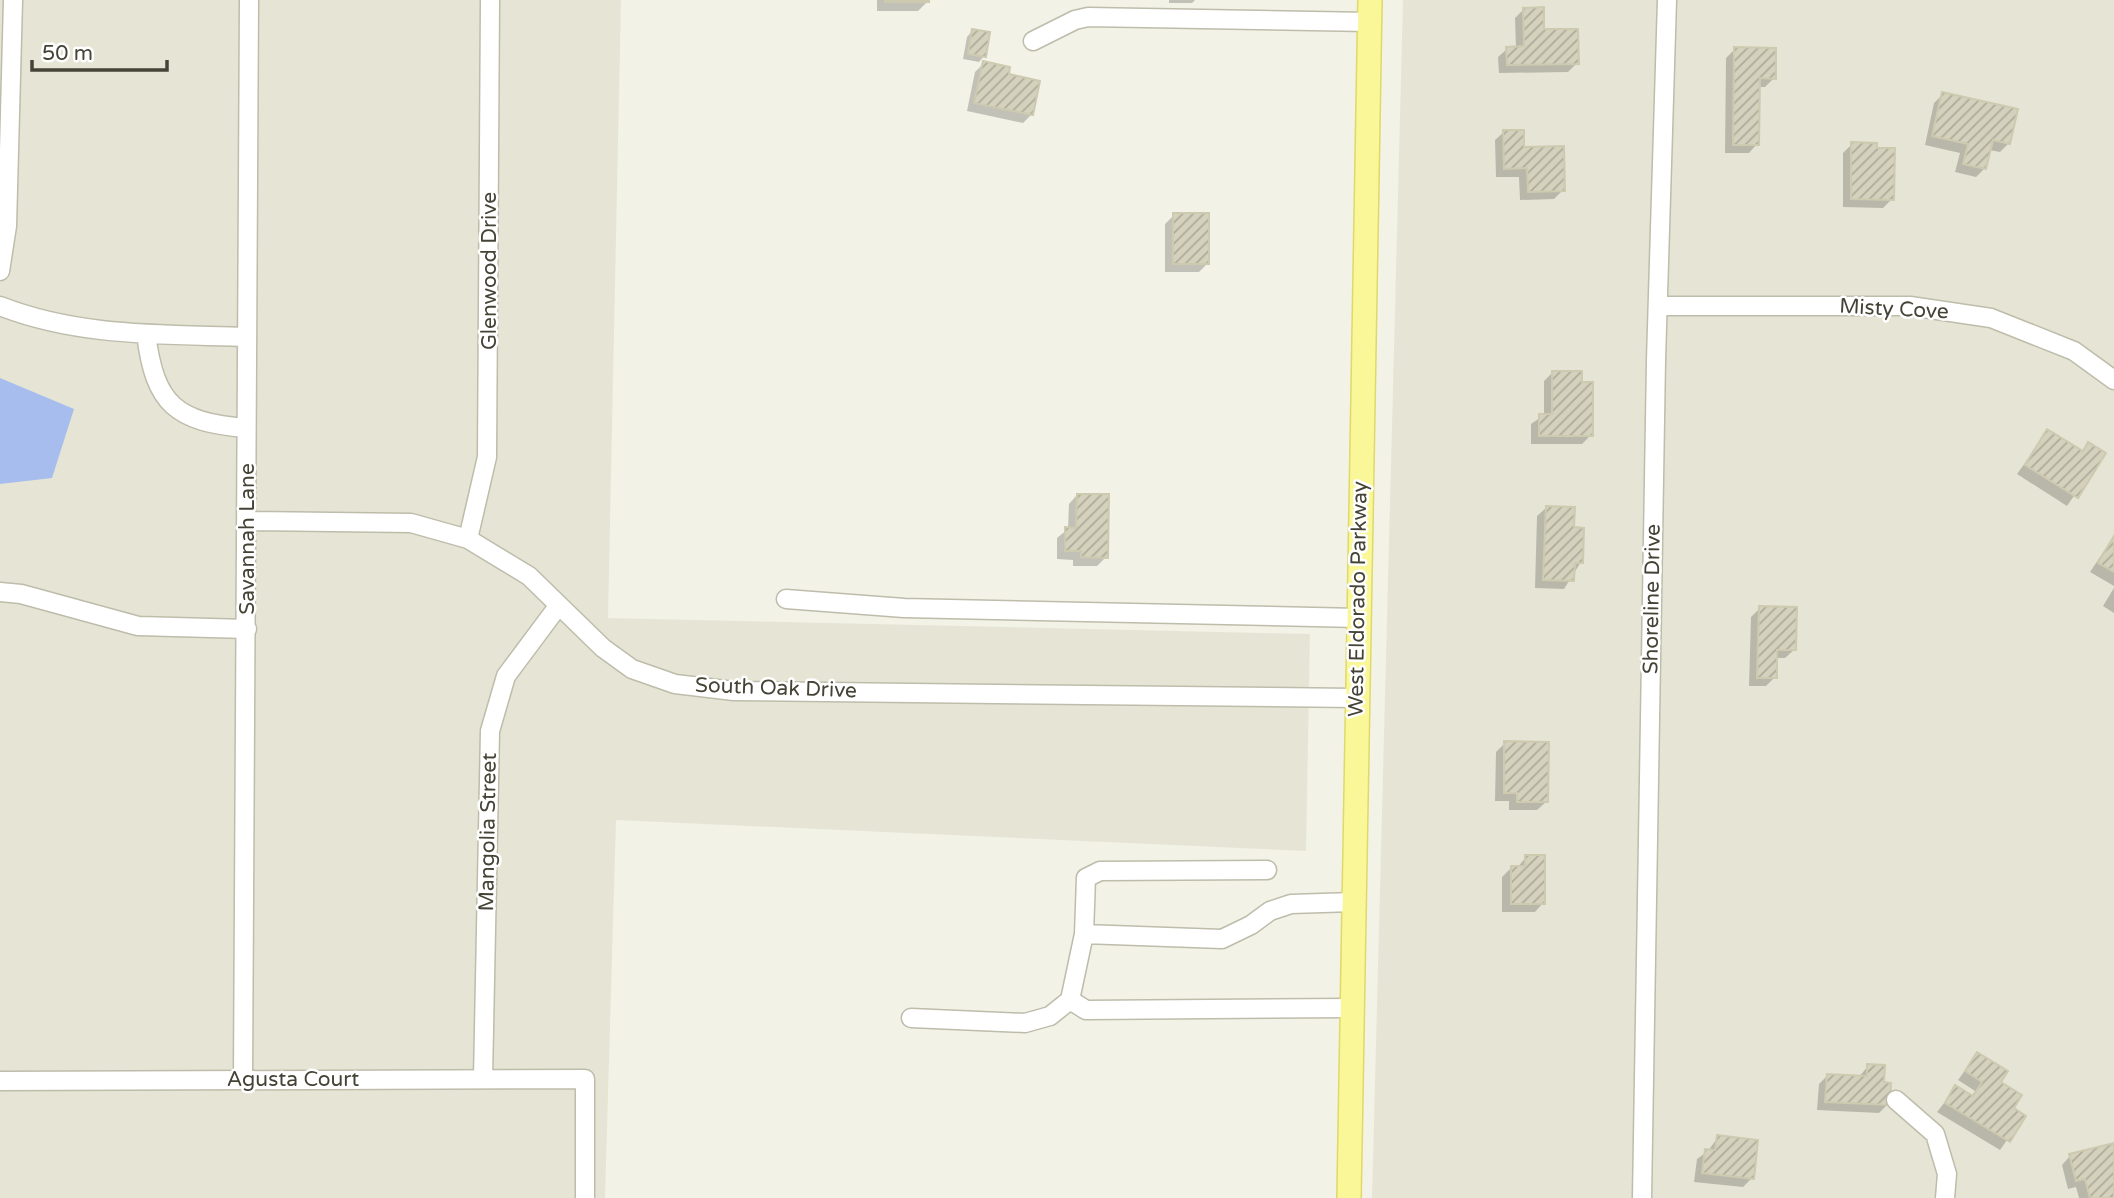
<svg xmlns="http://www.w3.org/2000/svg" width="2114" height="1198" font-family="'Varela Round',sans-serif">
  <defs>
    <pattern id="building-hatch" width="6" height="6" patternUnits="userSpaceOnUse" patternTransform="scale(1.75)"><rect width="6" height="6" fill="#d4d1bd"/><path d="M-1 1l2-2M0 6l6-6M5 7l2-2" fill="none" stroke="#aeab9a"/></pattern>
  </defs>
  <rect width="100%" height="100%" fill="#f3f2e7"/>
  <!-- residential -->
  <path fill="#e6e5d5" d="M0,0H621L608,618L1310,634L1306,851L616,820L605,1198H0Z
    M1403,0H2114V1198H1372Z"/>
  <!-- water -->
  <path fill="#a6bded" d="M0,378L74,409L52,478L0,484Z"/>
  <!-- shadow -->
  <path fill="#0003" d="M877,0H927V2L918,11H877Z
    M1169,0H1195L1192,3H1169Z
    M1524,9L1577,63L1568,72L1499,73L1498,57L1507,49L1516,48L1515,18Z
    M972,31L984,56L979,62L963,59L967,37Z
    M1735,49L1774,78L1765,87H1758L1757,144L1749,153H1725L1726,58Z
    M984,63L1007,76L1032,114L1023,123L967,111L975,72Z
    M1943,94L2009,143L2000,152L1989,150L1985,168L1976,177L1955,172L1960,153L1925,145L1934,103Z
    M1504,132L1563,190L1554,199L1520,200L1519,177H1496L1495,140Z
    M1852,144L1875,150L1892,199L1883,208L1843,207V153Z
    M1174,215L1207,264L1199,272H1165V224Z
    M1553,372L1591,435L1582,444H1531V424L1544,415V381Z
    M2048,431L2081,452L2088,444L2103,453L2067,506L2017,474Z
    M1077,495L1106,557L1097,566H1073V560L1057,559V538L1068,529L1069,504Z
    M1546,508L1573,529L1581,562L1564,589L1535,588L1537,516Z
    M2114,536V586L2090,572Z
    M2114,588V613L2103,606Z
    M1760,608L1794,650L1785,658H1775V677L1766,686H1749L1751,617Z
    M1505,743L1546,802L1537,810H1509V801H1495L1496,752Z
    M1526,857L1543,903L1535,912H1502V877L1511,868H1517Z
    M1977,1054L1999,1083L2012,1108L2024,1116L2000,1150L1937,1112L1956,1088L1971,1097L1975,1091L1958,1080Z
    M1868,1066L1882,1084L1888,1104L1879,1113L1817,1110L1819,1084L1827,1076L1859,1077Z
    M1718,1137L1752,1178L1743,1187L1694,1182L1697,1159L1708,1151Z
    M2114,1145V1198H2079L2076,1187L2068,1189L2062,1165L2070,1156Z"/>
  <!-- building -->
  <path fill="url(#building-hatch)" stroke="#cecab0" stroke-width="2" d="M885,0H929V2H885Z
    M1544,7V29H1578L1579,64L1507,65L1506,47L1524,46L1523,8Z
    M972,29L990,32L986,57L968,54Z
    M1734,47L1776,48V79L1760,78L1759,145H1733Z
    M983,61L1010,67L1009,74L1040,81L1033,115L974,103Z
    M1942,92L2018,109L2010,144L1993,140L1986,169L1963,164L1968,144L1932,136Z
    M1503,130H1524V147L1564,146L1565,191L1528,192L1527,168L1504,169Z
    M1851,142L1877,143V148H1895L1894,200L1851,199Z
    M1173,213H1209V264H1173Z
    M1552,371H1582V382H1593V436H1539V414H1552Z
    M2047,429L2083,451L2088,442L2106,453L2078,498L2025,465Z
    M1077,494H1109L1108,558L1081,557V551H1065V527L1076,528Z
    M1546,506L1575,507L1574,527L1584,528L1583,563H1575L1574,581L1543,580Z
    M2114,536V572L2098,563Z
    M1759,606L1797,607L1796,650H1777V678H1757Z
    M1504,741L1549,742L1548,802H1517V793H1504Z
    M1525,855H1545V904H1511V866H1525Z
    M1977,1052L2008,1071L2001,1082L2022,1095L2014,1108L2026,1116L2010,1142L1945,1103L1955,1085L1973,1096L1982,1082L1965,1071Z
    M1867,1064L1885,1065L1884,1082L1891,1083L1890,1105L1825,1102L1827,1074L1867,1076Z
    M1717,1135L1758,1140L1754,1179L1702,1173L1705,1149L1715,1150Z
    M2114,1143V1198H2090L2085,1179L2076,1181L2069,1154Z"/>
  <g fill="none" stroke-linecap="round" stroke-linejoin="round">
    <defs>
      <path id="minor" d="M1033,41L1075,20L1088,17L1369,22
        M0,271L7,226L13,0
        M0,306C79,337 162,334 246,337
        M1658,306H1910L1991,318L2074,351L2114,380
        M146,334C155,405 176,422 246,428
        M247,521L411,523L468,539L529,576L603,648L632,669L675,684L734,691L1356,698
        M468,539L487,457L490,0
        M0,592L21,594L138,626L247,629
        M786,599L904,608L1358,618
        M1084,934L1222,939L1251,925L1270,911L1291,904L1353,902
        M1070,1000L1086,1010L1351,1008
        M911,1018L1025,1023L1050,1016L1070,1000L1084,934L1086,878L1100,871L1267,870
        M243,1079L249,0
        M483,1079L490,731L506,676L559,605
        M0,1081L585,1079V1198
        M1896,1100L1935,1134L1947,1174L1945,1198
        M1642,1198L1656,360L1667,0"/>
      <path id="major" d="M1349,1198L1370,0"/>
    </defs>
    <!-- minor casing -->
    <use href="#minor" stroke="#bebcaa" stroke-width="21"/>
    <!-- major casing -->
    <use href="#major" stroke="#ded969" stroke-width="26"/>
    <!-- minor -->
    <use href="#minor" stroke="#fff" stroke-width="18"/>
    <!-- major -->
    <use href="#major" stroke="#faf799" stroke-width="23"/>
  </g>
  <g text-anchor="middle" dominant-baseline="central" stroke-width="5" stroke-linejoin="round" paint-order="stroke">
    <!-- street labels -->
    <g font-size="21" fill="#454336" stroke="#fff">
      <text transform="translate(489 271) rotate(-90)">Glenwood Drive</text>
      <text transform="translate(1894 309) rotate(3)">Misty Cove</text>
      <text transform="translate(247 539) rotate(-90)">Savannah Lane</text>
      <text transform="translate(1358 599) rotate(-89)">West Eldorado Parkway</text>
      <text transform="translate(1652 599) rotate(-89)">Shoreline Drive</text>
      <text transform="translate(776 688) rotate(2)">South Oak Drive</text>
      <text transform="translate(488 832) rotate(-89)">Mangolia Street</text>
      <text x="293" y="1079">Agusta Court</text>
    </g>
  </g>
  <!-- scale -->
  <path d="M32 60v10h135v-10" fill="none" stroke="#454336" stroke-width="3.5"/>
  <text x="42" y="60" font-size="21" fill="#454336" stroke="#ffffff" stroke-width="5" paint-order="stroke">50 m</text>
</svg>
